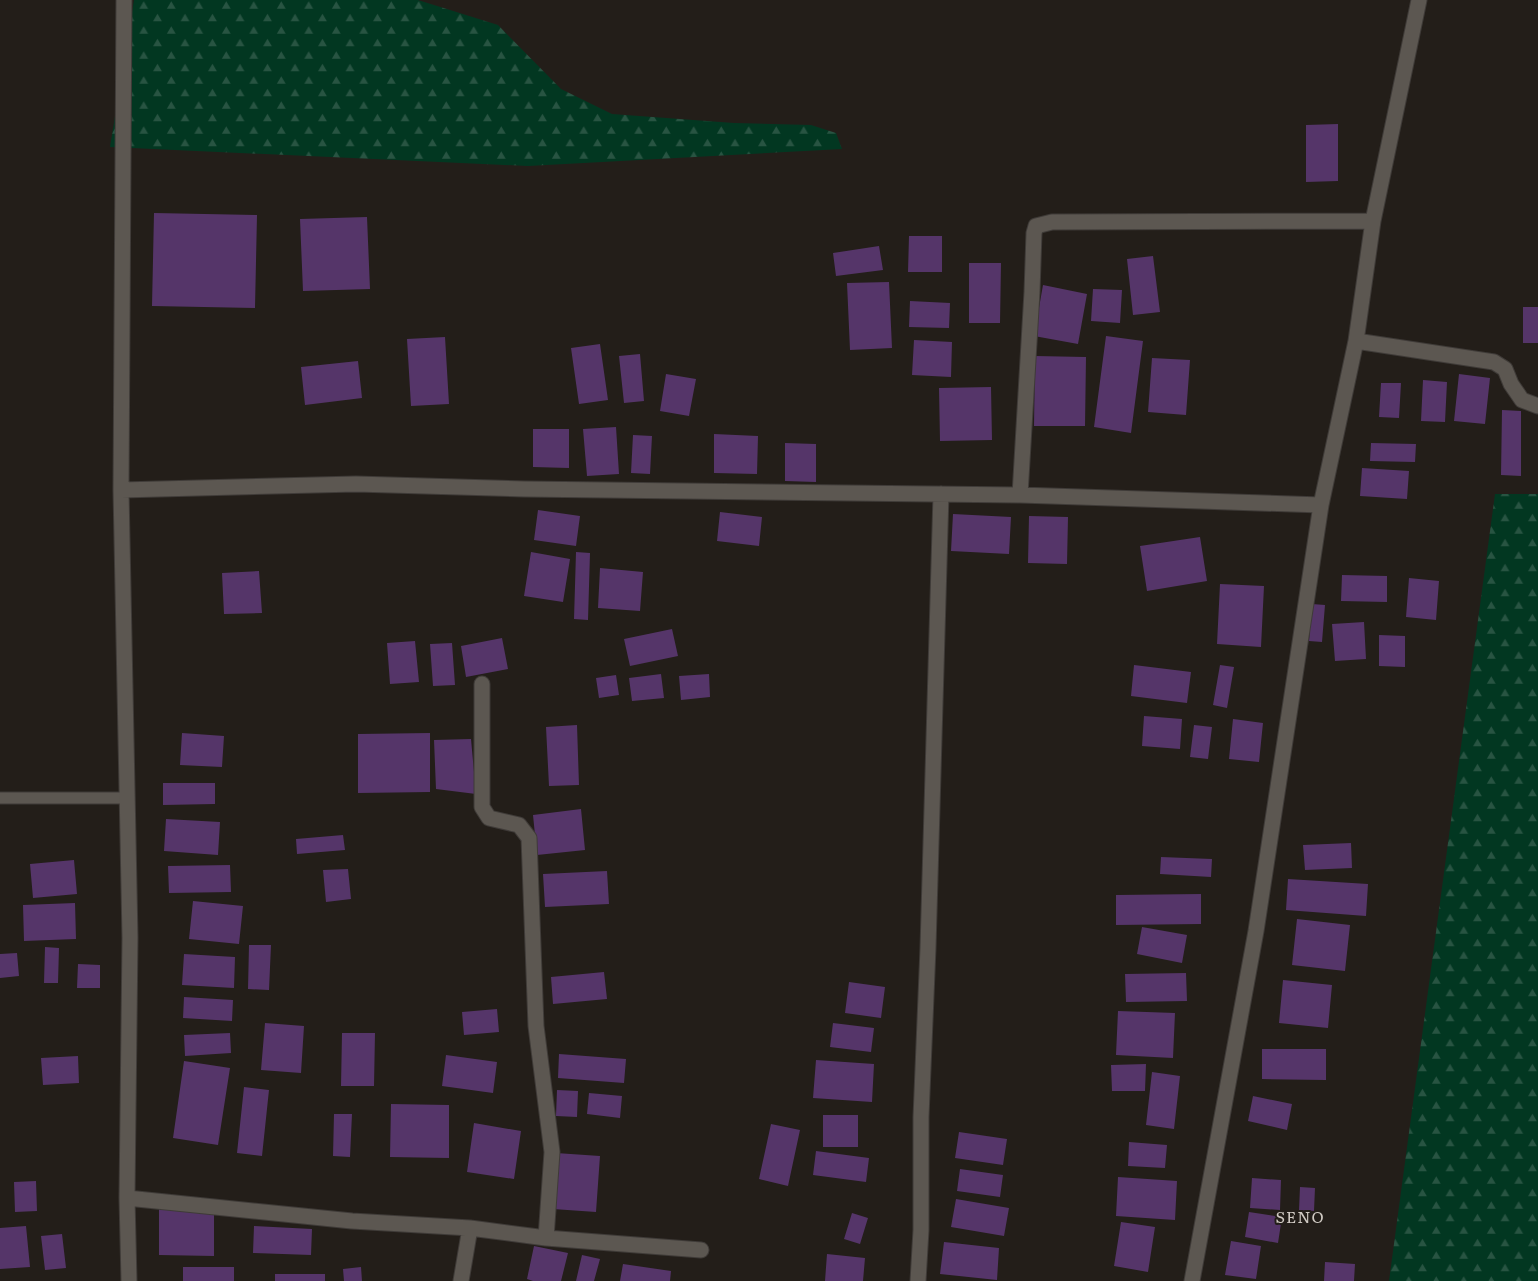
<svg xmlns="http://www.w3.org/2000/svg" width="1538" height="1281" font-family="Literata,serif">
  <defs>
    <pattern id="forest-firs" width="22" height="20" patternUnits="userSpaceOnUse" patternTransform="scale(1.25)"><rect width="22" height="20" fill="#023721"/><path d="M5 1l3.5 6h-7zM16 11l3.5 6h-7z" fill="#285442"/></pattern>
  </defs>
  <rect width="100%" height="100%" fill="#231e19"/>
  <!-- forest -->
  <path fill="url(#forest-firs)" d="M134,0H418L498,25L561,89L612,114L734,123L811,125L836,133L842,149L528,166L110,147Z
    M1495,494H1538V1281H1389Z"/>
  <!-- building -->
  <path fill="#553569" d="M1338,124V181L1306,182V125Z
    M154,213L257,215L255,308L152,306Z
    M367,217L370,289L303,291L300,219Z
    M909,236H942V272H908Z
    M879,246L883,270L836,276L833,253Z
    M1153,256L1160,312L1133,315L1127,259Z
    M969,263H1001L1000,323H969Z
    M889,282L892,348L850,350L847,283Z
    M1043,285L1087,294L1078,344L1034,336Z
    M1093,289L1122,290L1120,323L1091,321Z
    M910,301L950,303L949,328L909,327Z
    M1523,307H1538V343H1523Z
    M1106,336L1143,341L1131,433L1094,427Z
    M445,337L449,404L411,406L407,339Z
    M914,340L952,342L951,377L912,375Z
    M600,344L608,400L579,404L571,348Z
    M640,354L644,401L624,403L619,356Z
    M1035,356L1086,357L1085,426H1034Z
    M1152,358L1190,360L1186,415L1148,412Z
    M358,361L362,398L305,405L301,367Z
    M666,374L696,379L689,416L660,411Z
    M1459,374L1490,378L1485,424L1454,421Z
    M1423,380L1447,382L1445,422L1421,421Z
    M1381,383H1401L1399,418L1379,417Z
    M991,387L992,440L940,441L939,388Z
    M1502,410L1521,411V476L1501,475Z
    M616,427L619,474L587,476L583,429Z
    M533,429H569V468L533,467Z
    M714,434L758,436L757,474L714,473Z
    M633,435L652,436L650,474L631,473Z
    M785,443L816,444V482L785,481Z
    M1371,443L1416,444L1415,462L1370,461Z
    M1362,468L1409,471L1407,499L1360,496Z
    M538,510L580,516L576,546L534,540Z
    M720,512L762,517L759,546L717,541Z
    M953,514L1011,517L1009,554L951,551Z
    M1029,516L1068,517L1067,564L1028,563Z
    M1200,537L1207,581L1147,591L1140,546Z
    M531,552L570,559L563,602L524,596Z
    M576,552L590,553L588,620L574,619Z
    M600,568L643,572L640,611L598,608Z
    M259,571L262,613L224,614L222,573Z
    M1342,575L1387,576V602L1341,601Z
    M1409,578L1439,581L1436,620L1406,617Z
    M1220,584L1264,586L1261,647L1217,644Z
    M1312,604L1325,605L1322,642L1309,641Z
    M1364,622L1366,659L1335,661L1332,624Z
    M672,629L678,656L630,666L624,639Z
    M1379,635L1405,636V667L1379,666Z
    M502,638L508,669L466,677L461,646Z
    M415,641L419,682L390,684L387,643Z
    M452,643L455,685L433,686L430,644Z
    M1134,665L1191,672L1187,703L1131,696Z
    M1220,665L1234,667L1227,708L1213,705Z
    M661,674L664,698L632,701L629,678Z
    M709,674L710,697L681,700L679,676Z
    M616,675L619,695L599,698L596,678Z
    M1144,716L1182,719L1180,749L1142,746Z
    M1233,719L1263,723L1259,762L1229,759Z
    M577,725L579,785L549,786L546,727Z
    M1194,725L1212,727L1208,759L1190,757Z
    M182,733L224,736L222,767L180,765Z
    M430,733V792L358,793V734Z
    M471,739L476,794L436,789L434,740Z
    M163,783H215V804L163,805Z
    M581,809L585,850L537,855L533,815Z
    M166,819L220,822L218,855L164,851Z
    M343,835L345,850L297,854L296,839Z
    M1351,843L1352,868L1305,870L1303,845Z
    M1161,857L1212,859L1211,877L1160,874Z
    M74,860L77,894L33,898L30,864Z
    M230,865L231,892L169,893L168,866Z
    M348,869L351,899L326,902L323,870Z
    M607,871L609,904L545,907L543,874Z
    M1288,879L1368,884L1366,916L1286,910Z
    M1201,894V924L1116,925V895Z
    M193,901L243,906L239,944L189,939Z
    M75,903L76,939L24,941L23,905Z
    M1297,919L1350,925L1345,971L1292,965Z
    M1142,927L1187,935L1182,963L1137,954Z
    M249,945H271L269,990L248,989Z
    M45,947L59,948L58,983H44Z
    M17,953L19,976L0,978V954Z
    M184,954L235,957L234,988L182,985Z
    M78,964L100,965V988H77Z
    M604,972L607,999L553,1004L551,977Z
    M1186,973L1187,1001L1126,1002L1125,974Z
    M1283,980L1332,985L1328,1028L1279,1023Z
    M849,982L885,987L881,1018L845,1013Z
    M184,997L233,1000L232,1021L183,1018Z
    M497,1009L499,1032L464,1035L462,1012Z
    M1118,1011L1175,1013L1173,1058L1116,1055Z
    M265,1023L304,1026L301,1073L261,1070Z
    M833,1023L874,1028L871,1052L830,1047Z
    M230,1033L231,1053L185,1056L184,1035Z
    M342,1033H375L374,1086H341Z
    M1262,1049H1326V1080L1262,1079Z
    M559,1054L626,1059L624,1083L558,1078Z
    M446,1055L497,1062L493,1093L442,1086Z
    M78,1056L79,1083L43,1085L41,1058Z
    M816,1060L874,1064L872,1102L813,1098Z
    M184,1061L230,1068L218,1145L173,1138Z
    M1146,1064L1145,1091H1112L1111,1065Z
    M1152,1072L1180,1076L1174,1129L1146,1125Z
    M244,1087L269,1090L262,1156L237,1153Z
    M557,1090L578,1091L577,1117L556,1116Z
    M589,1093L622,1096L620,1118L587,1114Z
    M1253,1096L1292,1104L1287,1130L1248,1121Z
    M391,1104L449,1105V1158L390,1157Z
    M334,1114H352L350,1157L333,1156Z
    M823,1115H858V1147H823Z
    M474,1123L521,1131L514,1179L467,1172Z
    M771,1124L800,1130L788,1186L759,1179Z
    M959,1132L1007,1139L1003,1165L955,1158Z
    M1129,1142L1167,1145L1165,1168L1128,1166Z
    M816,1151L869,1158L866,1182L813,1175Z
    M556,1153L600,1156L596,1212L553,1209Z
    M960,1169L1003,1175L1000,1197L957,1191Z
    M1118,1177L1177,1181L1175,1220L1116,1216Z
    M1252,1178L1281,1180L1280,1210L1250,1208Z
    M36,1181L37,1211L15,1212L14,1182Z
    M1300,1187L1315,1188L1314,1211L1299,1210Z
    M956,1199L1009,1208L1004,1236L951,1227Z
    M159,1209L214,1210V1256L159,1255Z
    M1249,1212L1282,1217L1278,1243L1245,1237Z
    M852,1213L868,1218L860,1244L844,1239Z
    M1121,1222L1155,1227L1148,1272L1114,1266Z
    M26,1226L30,1267L0,1269V1228Z
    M254,1226L312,1229L311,1255L253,1253Z
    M62,1234L66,1268L45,1270L41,1236Z
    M1231,1241L1261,1246L1256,1279L1225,1275Z
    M944,1242L999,1248L997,1280L940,1274Z
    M534,1246L568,1253L561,1281H533L527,1279Z
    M827,1254L865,1258L863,1281H825Z
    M582,1255L600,1259L594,1281H576Z
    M1325,1262L1355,1264L1354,1281H1324Z
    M623,1264L671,1271L670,1281H620Z
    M183,1267H234V1281H183Z
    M361,1267L362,1281H344L343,1269Z
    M275,1274H325V1281H275Z"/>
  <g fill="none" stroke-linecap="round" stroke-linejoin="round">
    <defs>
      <path id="service" d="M0,798H126"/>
      <path id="minor" d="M124,0L121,490L130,938L127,1198L129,1281
        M1356,341L1494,362L1505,369L1511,384L1522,400L1538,406
        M121,490L356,484L524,489L1020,495L1321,505
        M1020,495L1032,292L1034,233L1036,226L1052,222L1373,221
        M482,684V807L489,818L519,825L529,838L536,1026L552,1152L546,1238
        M127,1198L352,1221L470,1228L546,1238L701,1250
        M461,1281L470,1228
        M918,1281L921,1230V1117L928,948L941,494
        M1192,1281L1256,931L1321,505L1356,341L1373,221L1419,0"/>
    </defs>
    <!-- service casing -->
    <use href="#service" stroke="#3f3b38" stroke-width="13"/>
    <!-- minor casing -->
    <use href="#minor" stroke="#3f3b38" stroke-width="17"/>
    <!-- service -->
    <use href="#service" stroke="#5c5751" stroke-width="11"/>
    <!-- minor -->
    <use href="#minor" stroke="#5c5751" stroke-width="15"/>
  </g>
  <g text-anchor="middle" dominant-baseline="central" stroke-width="4" stroke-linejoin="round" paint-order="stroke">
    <!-- quarter labels -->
    <g font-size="16" letter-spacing="1" fill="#d0cac3" stroke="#231e19">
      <text x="1300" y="1216">SENO</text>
    </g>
  </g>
</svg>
